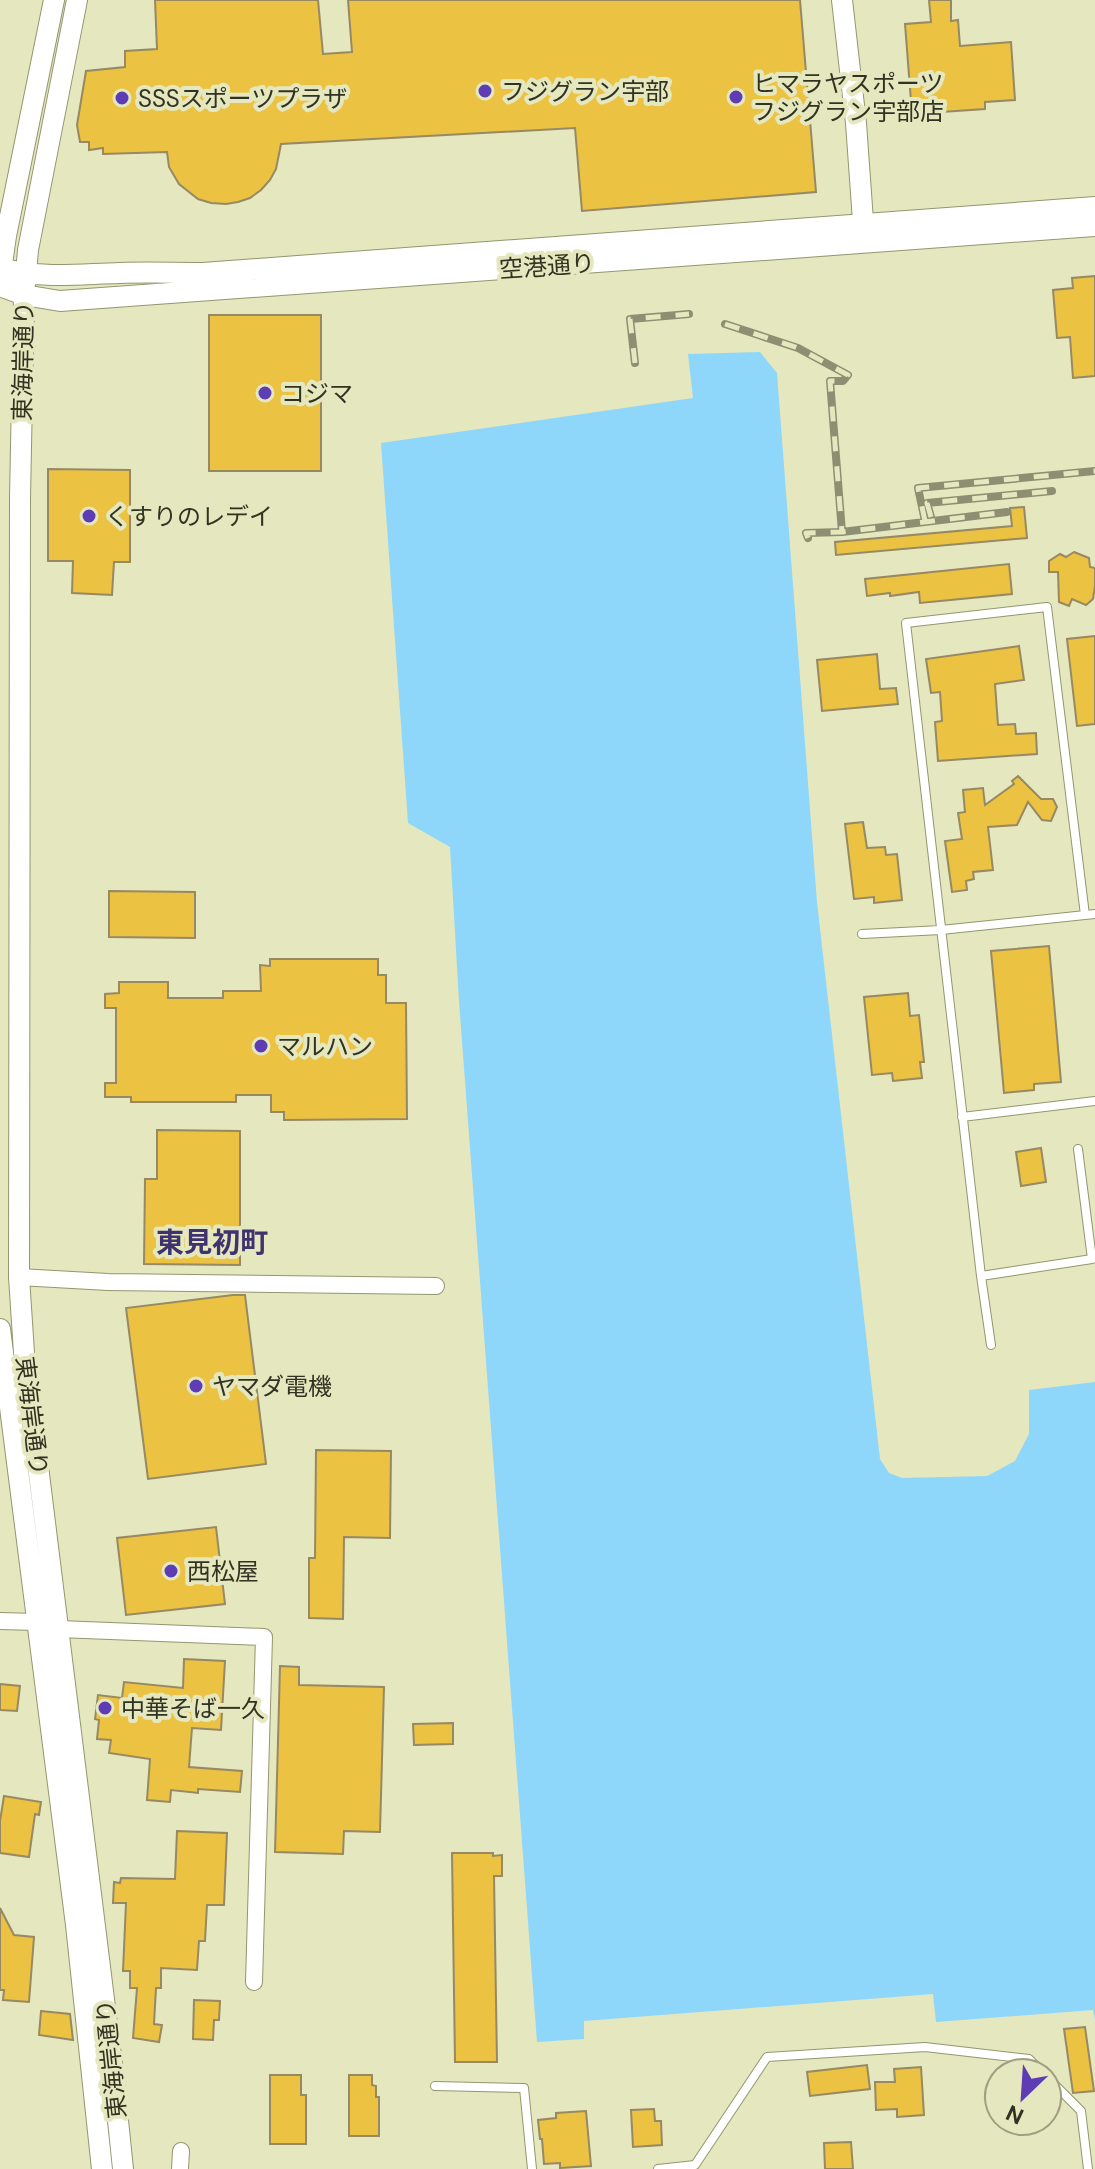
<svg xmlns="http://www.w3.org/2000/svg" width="1095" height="2169" font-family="'DM Sans','Noto Sans JP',sans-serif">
  <rect width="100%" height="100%" fill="#e5e7be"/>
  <!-- water -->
  <path fill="#8ed7fa" d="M760,352L777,373L817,902L880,1459L889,1473L902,1478L987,1476L1015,1461L1029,1434V1390L1095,1382V2020L1093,2010L936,2022L933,1994L584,2021V2039L537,2042L459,1001L450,847L408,823L381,443L693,398L688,354Z"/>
  <!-- building -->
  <path fill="#ebc242" stroke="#968964" stroke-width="2" d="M155,0H318L323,54L352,52L348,0H800L816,192L582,211L575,128L281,144L276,169L270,180L261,190L250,198L238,202L226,204L211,203L198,199L179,184L169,167L167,152L103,154V148L89,150V142H80L77,125L86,71L125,67V51L157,49Z
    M929,0H951V21L958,20L960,46L1011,42L1015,100L985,102V109L912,114L905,24L931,22Z
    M1095,276V376L1073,378L1070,337L1057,338L1053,290L1073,288L1072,278Z
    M209,315H321V471H209Z
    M48,469L130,470V562H114L112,595L72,593L73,561H48Z
    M1024,507L1027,538L836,555L835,542L1012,526L1010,508Z
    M1074,552L1089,558L1090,567L1095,568V586L1093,599L1086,605L1072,599L1069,606L1059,602L1058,572H1049V561L1060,554L1066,557Z
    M1009,564L1012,594L920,603L919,592L890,596V593L867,596L865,579Z
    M1095,636V724L1077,726L1067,639Z
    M1019,646L1024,680L995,684L998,725L1015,724L1016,734L1036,733L1037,754L938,761L935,722L942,721L940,692L931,693L926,659Z
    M877,654L880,689L896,688L898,704L822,711L817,660Z
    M1018,776L1041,799H1053L1057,807L1051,821L1042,820L1028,802L1017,825L988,827L993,870L973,872L974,879L966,881L967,890L952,892L945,841L962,839L958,813L965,812L963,790L983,788L985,805L1014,784L1012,781Z
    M863,822L867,848L885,847L886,855L897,854L902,900L874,903V897L854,899L845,824Z
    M109,891L195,892V938L109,937Z
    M1049,946L1061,1082L1034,1084V1090L1004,1093L991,951Z
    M270,959H378V975H386V1003H406L407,1119L284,1120V1112H271V1095H236V1102H131V1097H105V1083H116V1008H105V994L119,993V982H168V998H223V991H261L260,965L270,966Z
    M908,993L910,1016L919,1015L924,1062H920L922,1078L893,1081L892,1073L872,1075L864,997Z
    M157,1130L240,1131V1265L144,1264L145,1179H157Z
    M1041,1148L1046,1182L1021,1186L1016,1152Z
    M233,1295H245L266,1464L148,1479L126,1308Z
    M316,1450L391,1451L390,1538L344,1537L343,1619L309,1618V1558H315Z
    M216,1527L225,1604L126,1615L117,1538Z
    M184,1659L225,1661L221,1730L192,1728L189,1767L242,1771L240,1792L198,1789V1793L171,1790L170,1802L147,1800L150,1759L109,1753L111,1740L97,1739L99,1720L95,1719L98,1695L122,1698L124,1682L183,1688Z
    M280,1666L299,1667V1685L384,1687L380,1832L344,1831L343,1854L275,1852Z
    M0,1684L20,1686L17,1711L0,1710Z
    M453,1723V1744L414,1745L413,1724Z
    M4,1796L41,1802L39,1815L35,1814L29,1857L0,1853V1821Z
    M177,1831L227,1833L224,1905H207L205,1941H199L197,1970L161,1968V1988H156L154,2024L162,2025L159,2042L133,2038L137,1988H130V1971H123L126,1903H113L114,1882L120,1883L121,1878L175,1879Z
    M452,1853H493V1856L502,1855V1876H494L497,2062H455Z
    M0,1908L14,1935L34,1937L29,2002L3,2000L4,1990H0Z
    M194,2000L220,2001L219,2020H214L213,2040L193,2039Z
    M41,2011L70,2014L73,2040L39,2035Z
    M1085,2027L1094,2091L1073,2093L1064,2029Z
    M867,2065L870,2089L810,2096L807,2072Z
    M921,2067L924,2115L897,2117V2109L876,2110L875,2082H895L894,2069Z
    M270,2075H301V2095H306V2144H270Z
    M349,2075H372V2085L376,2086V2097H379V2136H349Z
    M654,2109L655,2121H661L662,2145L633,2147L631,2110Z
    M586,2111L591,2166L560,2168V2163L544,2164L542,2139H540L538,2120L556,2118V2113Z
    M851,2142L853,2169H825L824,2143Z"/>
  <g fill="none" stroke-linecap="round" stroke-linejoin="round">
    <defs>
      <path id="service" d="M862,934L941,930L1095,914
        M962,1117L1095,1101
        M981,1276L1092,1259L1078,1149
        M991,1345L981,1276L906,623L1047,607L1085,915
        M1047,2077L1081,2111L1088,2169
        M435,2086L524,2088L532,2169
        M658,2169L695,2165L767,2057L925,2047L1029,2059L1043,2073"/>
      <path id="minor" d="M19,1277L108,1282L436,1286
        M0,1621L37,1622L59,1629L264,1637L254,1982
        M180,2169L181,2151"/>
      <path id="tertiary" d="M77,0L28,250L24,295L20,498L19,1277L24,1353L113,2072L123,2169
        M842,0L856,123L864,235
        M0,268C42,279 77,274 120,273C147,272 175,273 203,273L1095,207
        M0,278L6,236L54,0
        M0,286L24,295L60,301L1095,226
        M0,1329L76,1925L102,2169"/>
    </defs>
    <!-- service casing -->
    <use href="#service" stroke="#93966f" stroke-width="10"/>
    <!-- minor casing -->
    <use href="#minor" stroke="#93966f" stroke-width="18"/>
    <!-- tertiary casing -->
    <use href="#tertiary" stroke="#93966f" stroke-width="22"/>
    <!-- service -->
    <use href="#service" stroke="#fff" stroke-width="8"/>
    <!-- minor -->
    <use href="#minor" stroke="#fff" stroke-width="16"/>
    <!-- tertiary -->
    <use href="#tertiary" stroke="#fff" stroke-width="20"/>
    <defs>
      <path id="rail" d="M725,324L798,348L848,375L843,381H830L842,532
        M635,363L630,319L689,314
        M931,517L927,503L1052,491
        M925,521L918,488L1095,471
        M808,538L806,533L842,532L1007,512"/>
    </defs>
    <!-- rail casing -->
    <use href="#rail" stroke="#8e8f72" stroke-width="8"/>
    <!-- rail -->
    <use href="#rail" stroke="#e5e7be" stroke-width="5" stroke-dasharray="15" stroke-linecap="butt"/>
  </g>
  <!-- markers -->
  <g fill="#5d3cb4" stroke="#e5e7be" stroke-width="3">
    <circle cx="485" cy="91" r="8"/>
    <circle cx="736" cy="97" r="8"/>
    <circle cx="122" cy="98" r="8"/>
    <circle cx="265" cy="393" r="8"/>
    <circle cx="89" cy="516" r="8"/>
    <circle cx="261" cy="1046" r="8"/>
    <circle cx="196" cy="1386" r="8"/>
    <circle cx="171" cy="1571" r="8"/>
    <circle cx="105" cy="1708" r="8"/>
  </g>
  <g text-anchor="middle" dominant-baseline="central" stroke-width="8" stroke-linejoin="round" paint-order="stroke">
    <!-- poi labels -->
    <g font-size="24" fill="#313222" stroke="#e5e7be" text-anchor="start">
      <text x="752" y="83">ヒマラヤスポーツ<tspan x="752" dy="28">フジグラン宇部店</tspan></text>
      <text x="501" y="91">フジグラン宇部</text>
      <text x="138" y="98">SSSスポーツプラザ</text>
      <text x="281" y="393">コジマ</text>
      <text x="105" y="516">くすりのレデイ</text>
      <text x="277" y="1046">マルハン</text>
      <text x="212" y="1386">ヤマダ電機</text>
      <text x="187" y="1571">西松屋</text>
      <text x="121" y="1708">中華そば一久</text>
    </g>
    <!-- street labels -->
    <g font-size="24" fill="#313222" stroke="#e5e7be">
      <text transform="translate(547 266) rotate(-4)">空港通り</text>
      <text transform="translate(23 361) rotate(-89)">東海岸通り</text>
      <text transform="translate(32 1416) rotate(83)">東海岸通り</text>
      <text transform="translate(111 2059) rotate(-96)">東海岸通り</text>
    </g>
    <!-- quarter labels -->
    <g font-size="28" font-weight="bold" fill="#3f336f" stroke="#e5e7be">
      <text x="212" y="1242">東見初町</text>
    </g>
  </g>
  <!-- north arrow -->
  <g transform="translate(1023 2097) rotate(205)"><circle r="38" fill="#e5e7be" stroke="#9d9f80" stroke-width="2"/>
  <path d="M0-6L14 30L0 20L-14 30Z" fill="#5d3cb4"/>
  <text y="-12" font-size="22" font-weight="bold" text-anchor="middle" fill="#313222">N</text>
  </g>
</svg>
